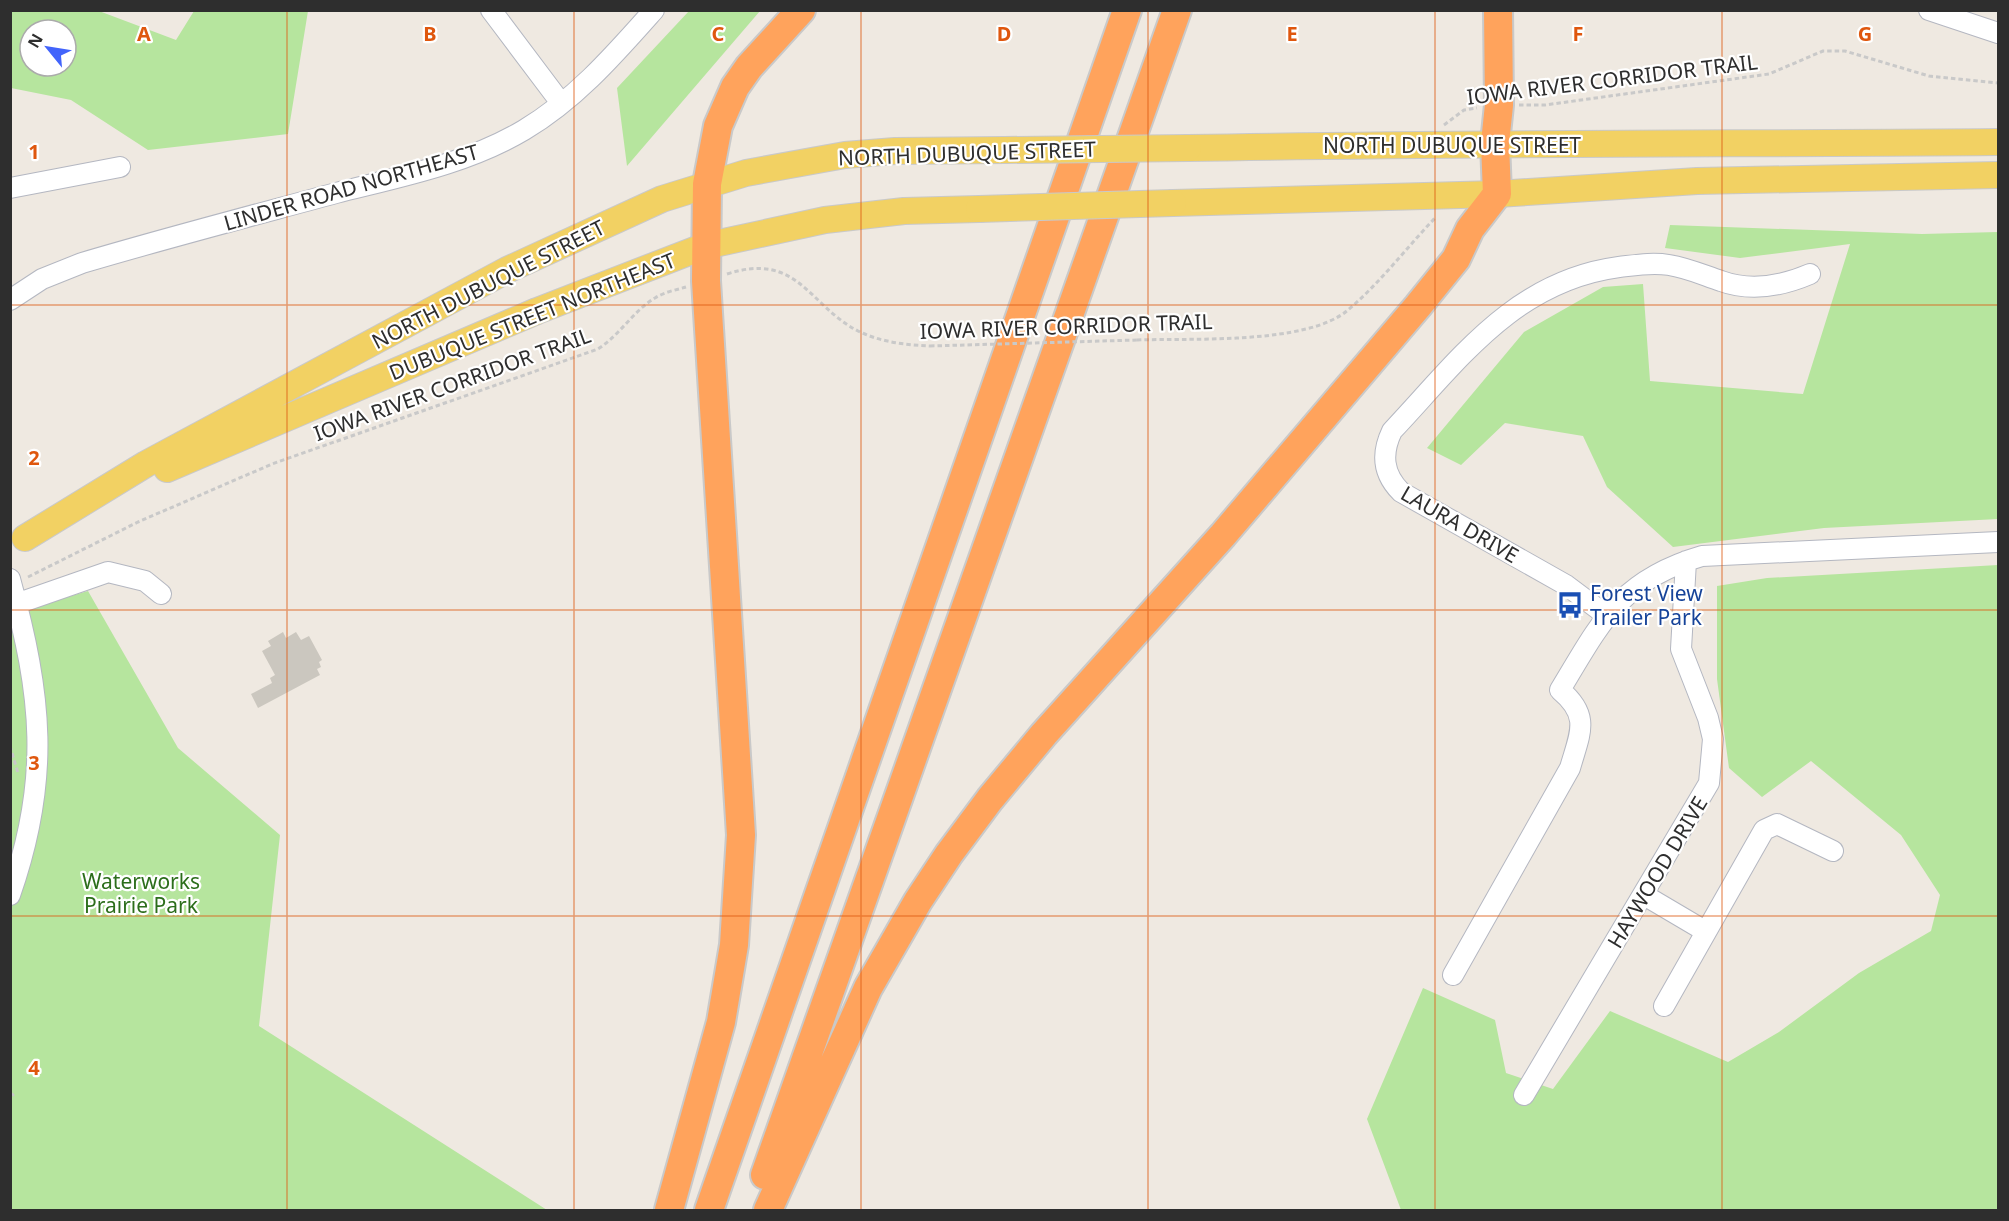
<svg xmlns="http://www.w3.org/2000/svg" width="2009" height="1221" font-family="'Noto Sans',sans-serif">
  <rect width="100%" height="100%" fill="#efe9e1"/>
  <!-- green -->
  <path fill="#b6e59e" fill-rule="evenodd" d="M10,11H99L176,40L194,11H308L288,134L148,150L71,100L11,88ZM30,30H66V66H30Z
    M689,11H760L627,166L617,88Z
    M1670,225L1922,234L1998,232V519L1824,528L1673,547L1607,487L1583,436L1505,423L1461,465L1427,448L1524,332L1603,287L1643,284L1650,381L1803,394L1850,244L1740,258L1665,248Z
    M1998,565V1210H1401L1367,1119L1423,988L1495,1020L1506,1073L1553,1089L1610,1011L1728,1062L1779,1032L1859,973L1931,931L1940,895L1901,835L1811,761L1762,797L1729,768L1717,679V586L1767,578Z
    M10,586L33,607L88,591L178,748L280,835L259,1026L547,1210H11Z"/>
  <!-- building -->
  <path fill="#cbc7bf" d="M283,632L286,638L296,632L301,640L309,636L322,660L319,662L321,667L317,669L320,675L258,708L251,694L272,683L270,678L275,675L262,651L271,646L268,641Z"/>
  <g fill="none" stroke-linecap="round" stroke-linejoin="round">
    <defs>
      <path id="minor" d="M491,10L561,103
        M1929,10L1998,33
        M10,188L120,167
        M10,300L42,279L82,263C166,238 251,216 336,193C399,177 467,164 524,130C576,99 614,55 654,10
        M10,579C42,696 51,778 10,895
        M16,604L108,572L145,581L161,594
        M1606,615L1566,585L1401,492C1383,474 1381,454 1392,431C1459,360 1514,281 1619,267C1636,265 1652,262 1669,265C1688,268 1703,275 1721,281C1751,292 1782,286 1810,274
        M1644,895L1705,931
        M1453,975L1570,768C1580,733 1591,716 1560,690C1601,622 1620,580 1702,556L1998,542
        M1664,1006L1764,830L1777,824L1833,851
        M1524,1095L1709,783L1713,739L1708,718L1681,649L1686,561"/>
      <path id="major" d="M1188,148C1458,143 1728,144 1998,142
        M1173,203L1497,194L1697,181L1998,175
        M167,469L537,311L705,246L825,220L904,211L979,209
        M25,538L146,464L507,270L662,199L746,173L845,155L895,151L1005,150"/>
      <path id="highway" d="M765,1175L1177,10
        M669,1210L721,1022L734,945L741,835L706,281L707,184L718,126L735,87L749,67L801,10
        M709,1210L1127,10
        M768,1210L868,988L918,901L949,854L990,799L1044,734L1223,535L1418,306L1456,259L1470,229L1497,194L1495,143L1499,105L1498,10"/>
    </defs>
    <!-- minor casing -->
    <use href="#minor" stroke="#b4b7c1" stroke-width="22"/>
    <!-- major casing -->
    <use href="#major" stroke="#c9c9c9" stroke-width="28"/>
    <!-- highway casing -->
    <use href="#highway" stroke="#c9c9c9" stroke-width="32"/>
    <!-- path -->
    <path stroke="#c9c9c9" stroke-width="3" stroke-dasharray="4.5 3" stroke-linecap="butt" d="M1519,105H1545L1769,74L1823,51H1845L1929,76L1998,83
      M1444,125L1464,110L1477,108
      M727,274C798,251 808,305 858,331C880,342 906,345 930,346
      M1137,340C1191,338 1307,345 1348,310C1380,283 1407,247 1436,217
      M28,577L138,522L272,464L598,349C621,334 633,311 655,298C664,292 676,290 686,287
      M10,746L18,773
      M10,1093L13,1095L10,1099"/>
    <!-- minor -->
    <use href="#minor" stroke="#fff" stroke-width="20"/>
    <!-- major -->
    <use href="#major" stroke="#f2d163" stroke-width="26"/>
    <!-- highway -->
    <use href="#highway" stroke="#ffa35c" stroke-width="28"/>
    <defs>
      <path id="major-bridge" d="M1005,150L1188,148
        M979,209L1173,203"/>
    </defs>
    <!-- major-bridge casing -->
    <use href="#major-bridge" stroke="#c9c9c9" stroke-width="28" stroke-linecap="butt"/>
    <!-- path-bridge -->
    <path stroke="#c9c9c9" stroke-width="3" stroke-dasharray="4.5 3" stroke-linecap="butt" d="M930,346L1137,340"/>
    <!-- major-bridge -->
    <use href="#major-bridge" stroke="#f2d163" stroke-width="26"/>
  </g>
  <!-- grid -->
  <path fill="none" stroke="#df570e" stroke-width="1.5" stroke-opacity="0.55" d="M287,10V1210M574,10V1210M861,10V1210M1148,10V1210M1435,10V1210M1722,10V1210M10,305H1998M10,610H1998M10,916H1998"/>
  <!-- icons -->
  <defs>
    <symbol id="bus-bare" viewBox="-9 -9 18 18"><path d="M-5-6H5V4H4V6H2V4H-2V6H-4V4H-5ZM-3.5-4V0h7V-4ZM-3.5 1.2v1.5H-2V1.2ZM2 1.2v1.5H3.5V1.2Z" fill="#1a4fb4" stroke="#fff" stroke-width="2.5" paint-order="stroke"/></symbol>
  </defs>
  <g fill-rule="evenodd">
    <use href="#bus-bare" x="1551" y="586" width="38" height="38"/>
  </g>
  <g text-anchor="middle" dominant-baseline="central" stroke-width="4.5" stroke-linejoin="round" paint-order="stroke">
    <!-- street labels -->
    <g font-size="21" fill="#2e2e2e" stroke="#fff">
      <text transform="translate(1612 79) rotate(-7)">IOWA RIVER CORRIDOR TRAIL</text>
      <text x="1452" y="145">NORTH DUBUQUE STREET</text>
      <text transform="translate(967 153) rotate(-2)">NORTH DUBUQUE STREET</text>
      <text transform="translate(351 187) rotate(-16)">LINDER ROAD NORTHEAST</text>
      <text transform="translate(488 284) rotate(-27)">NORTH DUBUQUE STREET</text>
      <text transform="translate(532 316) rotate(-22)">DUBUQUE STREET NORTHEAST</text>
      <text transform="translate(1066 326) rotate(-2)">IOWA RIVER CORRIDOR TRAIL</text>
      <text transform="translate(452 384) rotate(-20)">IOWA RIVER CORRIDOR TRAIL</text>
      <text transform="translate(1460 524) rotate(30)">LAURA DRIVE</text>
      <text transform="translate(1657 872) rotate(-59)">HAYWOOD DRIVE</text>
    </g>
    <!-- transit labels -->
    <g font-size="21" fill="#164399" stroke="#fff" text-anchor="start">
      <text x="1590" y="593">Forest View<tspan x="1590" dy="24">Trailer Park</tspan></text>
    </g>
    <!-- park labels -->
    <g font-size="21" fill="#2c6e1b" stroke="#fff">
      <text x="141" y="881">Waterworks<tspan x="141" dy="24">Prairie Park</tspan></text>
    </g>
  </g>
  <g font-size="20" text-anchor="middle" font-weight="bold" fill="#df570e" stroke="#fff" stroke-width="4.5" stroke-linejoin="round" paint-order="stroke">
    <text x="144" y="41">A</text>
    <text x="430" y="41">B</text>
    <text x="718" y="41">C</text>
    <text x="1004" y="41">D</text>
    <text x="1292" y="41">E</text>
    <text x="1578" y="41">F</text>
    <text x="1865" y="41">G</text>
    <text x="34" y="159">1</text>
    <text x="34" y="465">2</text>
    <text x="34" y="770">3</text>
    <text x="34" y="1075">4</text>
  </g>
  <!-- border -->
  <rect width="2009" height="1221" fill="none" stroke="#2e2e2e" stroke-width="24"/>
  <!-- north arrow -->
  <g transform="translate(48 48) rotate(300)"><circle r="28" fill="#ffffff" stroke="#ababab" stroke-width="1.5"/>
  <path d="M0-4.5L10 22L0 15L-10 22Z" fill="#4264fb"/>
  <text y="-9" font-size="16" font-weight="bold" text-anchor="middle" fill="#2e2e2e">N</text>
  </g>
</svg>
